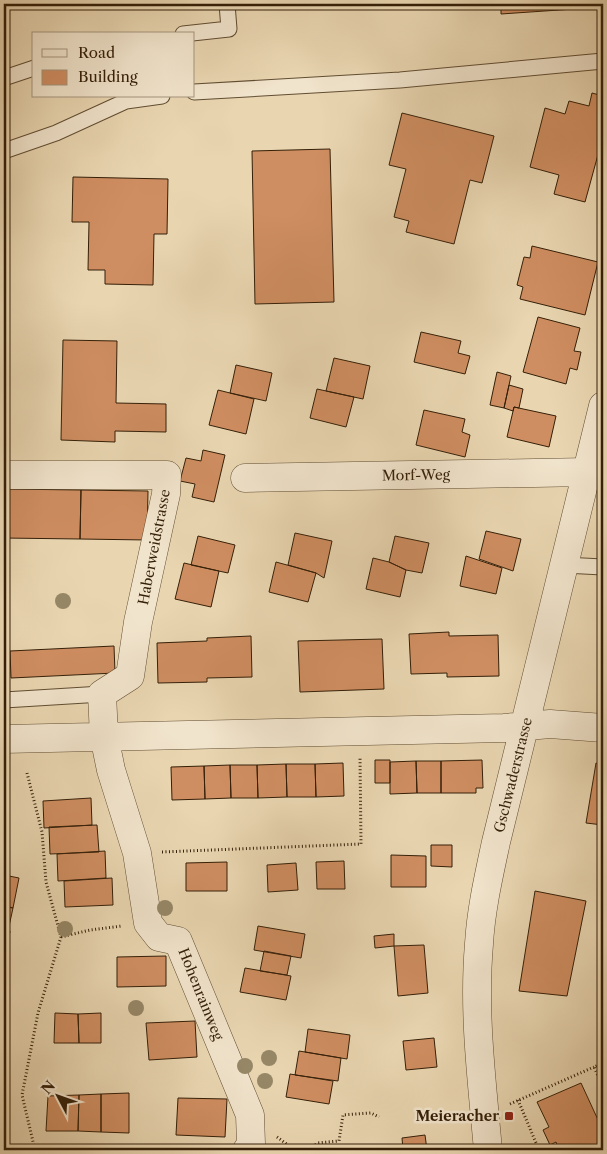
<svg xmlns="http://www.w3.org/2000/svg" width="607" height="1154" font-family="'Libre Caslon Text',serif">
  <rect width="100%" height="100%" fill="#e9d6b1"/>
  <filter id="stains"><feTurbulence type="fractalNoise" baseFrequency=".004" numOctaves="4"/><feColorMatrix values="0 0 0 0 .2 0 0 0 0 .09 0 0 0 0 .02 0 0 0 .5 -.17"/></filter>
  <radialGradient id="worn" r=".72"><stop offset=".6" stop-color="#630" stop-opacity="0"/><stop offset="1" stop-color="#630" stop-opacity=".3"/></radialGradient>
  <!-- building -->
  <path fill="#cf8e61" stroke="#341f08" d="M501,4H603V7L501,14Z
    M592,93L603,96V152L599,151L585,202L554,194L559,175L530,167L545,108L565,114L569,101L589,106Z
    M402,113L494,136L482,183L470,180L454,244L406,232L409,221L394,217L406,169L389,165Z
    M330,149L334,302L255,304L252,151Z
    M73,177L168,179L167,234H154L153,285L105,284V270H88L89,222H72Z
    M532,246L598,262L585,315L520,299L523,287L517,285L524,257L530,258Z
    M538,317L580,328L574,351L581,352L577,370L570,368L566,384L523,372Z
    M421,332L461,341L458,353L470,356L465,374L414,362Z
    M63,340L117,341L116,403L166,404V432L115,431V442L61,440Z
    M334,358L370,366L363,399L326,391Z
    M236,365L272,373L266,401L230,393Z
    M497,372L511,376L504,408L490,405Z
    M509,385L523,389L519,408L514,407L513,411L504,408Z
    M317,389L354,397L346,427L310,418Z
    M218,390L254,399L246,434L209,425Z
    M514,407L556,416L549,447L507,437Z
    M424,410L465,419L462,432L470,435L465,457L416,445Z
    M203,450L225,455L214,502L192,497L195,484L180,481L186,458L201,461Z
    M4,489L81,490L80,539L4,538Z
    M81,490L148,491L147,540L80,539Z
    M486,531L521,539L513,571L479,559Z
    M295,533L332,541L324,578L316,573L288,565Z
    M198,536L235,545L228,573L191,565Z
    M395,536L429,543L422,573L406,570L389,562Z
    M466,556L502,568L496,594L460,586Z
    M373,558L389,562L406,570L400,597L366,589Z
    M276,562L316,573L308,602L269,592Z
    M184,563L219,571L211,607L175,599Z
    M449,632V636L498,635L499,676L447,677V673L411,674L409,634Z
    M251,636L252,677L207,678V682L158,683L157,643L207,641V638Z
    M382,639L384,689L300,692L298,641Z
    M114,646L115,673L11,678L10,651Z
    M375,760H390V783H375Z
    M482,760L483,788H476V793H441V761Z
    M416,761H441V793H417Z
    M416,761L417,793L390,794V762Z
    M343,763L344,796L316,797L315,764Z
    M596,763L603,765V825L586,823Z
    M286,764L287,797L258,798L257,765Z
    M286,764H315L316,797H287Z
    M230,765H257L258,798H231Z
    M230,765L231,798L205,799L204,766Z
    M204,766L205,799L172,800L171,767Z
    M91,798L92,825L44,828L43,801Z
    M97,825L99,852L50,854L49,827Z
    M431,845H452V867L431,866Z
    M105,851L106,878L58,881L57,854Z
    M391,855L426,856V887H391Z
    M344,861L345,889H317L316,862Z
    M227,862V891H186V863Z
    M296,863L298,890L268,892L267,865Z
    M4,875L19,878L13,908L4,906Z
    M112,878L113,905L65,907L64,881Z
    M535,891L586,901L567,996L519,991Z
    M4,906L13,908L8,931L4,930Z
    M258,926L305,934L301,958L254,950Z
    M4,930L10,931L6,954H4Z
    M394,934V946L375,948L374,936Z
    M424,945L428,993L398,996L394,946Z
    M264,951L291,956L287,975L260,971Z
    M166,956V986L117,987V957Z
    M245,968L291,976L286,1000L240,992Z
    M55,1013L78,1014L79,1043H54Z
    M101,1013V1043H79L78,1014Z
    M195,1021L197,1057L149,1060L146,1023Z
    M308,1029L350,1035L347,1059L305,1052Z
    M434,1038L437,1067L406,1070L403,1041Z
    M299,1051L341,1058L338,1081L295,1075Z
    M290,1074L333,1081L329,1104L286,1097Z
    M581,1083L599,1122L602,1121L603,1122V1150H559L556,1142L550,1145L543,1130L549,1127L537,1102Z
    M129,1093V1133L101,1132V1094Z
    M101,1094V1132L78,1131L79,1095Z
    M79,1095L78,1131H46L48,1096Z
    M178,1098L227,1099L225,1137L176,1135Z
    M425,1135L427,1150H403L402,1138Z
    M350,1147V1150H317V1149Z"/>
  <g fill="none" stroke-linecap="round" stroke-linejoin="round">
    <defs>
      <path id="lane" d="M183,34L229,29L227,4
        M4,78L34,68
        M194,92L400,80L603,61
        M4,151L56,133L126,101L162,96
        M564,565L603,567
        M4,700L102,694"/>
      <path id="street" d="M4,475H167L166,494L138,622L130,676L102,694L104,736L111,770L137,853L148,923L159,937L178,941L250,1115L251,1144L247,1150
        M245,478L587,472
        M4,739L504,728L550,724L603,728
        M488,1150C482,1082 473,1013 479,944C481,909 489,875 496,842L603,406"/>
    </defs>
    <!-- lane casing -->
    <use href="#lane" stroke="#614d32" stroke-width="17"/>
    <!-- street casing -->
    <use href="#street" stroke="#614d32" stroke-width="29"/>
    <!-- path -->
    <path stroke="#341f08" stroke-width="3" stroke-dasharray="1 2.5" stroke-linecap="butt" d="M27,773L42,832L46,882L61,937L38,1013L22,1095L35,1150
      M162,852L361,844L360,757
      M61,937L90,930L122,926
      M603,1063L594,1067L603,1087
      M518,1100L539,1150
      M510,1104L594,1067
      M277,1137L295,1150
      M311,1150L317,1143L339,1141L343,1115L371,1113L379,1117"/>
    <!-- lane -->
    <use href="#lane" stroke="#f1e4cc" stroke-width="15"/>
    <!-- street -->
    <use href="#street" stroke="#f1e4cc" stroke-width="28"/>
  </g>
  <!-- trees -->
  <g fill="#968767">
    <circle cx="63" cy="601" r="8"/>
    <circle cx="165" cy="908" r="8"/>
    <circle cx="65" cy="929" r="8"/>
    <circle cx="136" cy="1008" r="8"/>
    <circle cx="269" cy="1058" r="8"/>
    <circle cx="245" cy="1066" r="8"/>
    <circle cx="265" cy="1081" r="8"/>
  </g>
  <!-- markers -->
  <rect fill="#8f2418" stroke="#f1e4cc" stroke-width="2" x="504" y="1111" width="10" height="10" rx="2.5"/>
  <g text-anchor="middle" dominant-baseline="central" stroke-width="5" stroke-linejoin="round" paint-order="stroke">
    <!-- street labels -->
    <g font-size="14" fill="#341f08" stroke="#f1e4cc">
      <text transform="translate(416 475) rotate(-1)">Morf-Weg</text>
      <text transform="translate(154 547) rotate(-79)">Haberweidstrasse</text>
      <text transform="translate(513 775) rotate(-76)">Gschwaderstrasse</text>
      <text transform="translate(201 994) rotate(68)">Hohenrainweg</text>
    </g>
    <!-- poi labels -->
    <g font-size="14" font-weight="bold" fill="#341f08" stroke="#f1e4cc" text-anchor="end">
      <text x="499" y="1116">Meieracher</text>
    </g>
  </g>
  <!-- margin -->
  <rect width="607" height="1154" fill="none" stroke="#e9d6b1" stroke-width="20"/>
  <rect x="5" y="5" width="597" height="1144" fill="none" stroke="#341f08" stroke-width="2.5"/>
  <rect x="10" y="10" width="587" height="1134" fill="none" stroke="#341f08"/>
  <!-- legend -->
  <rect x="32" y="32" width="162" height="65" fill="#f1e4cc" stroke="#a5957e"/>
  <rect x="42" y="49" width="25" height="8" fill="#f1e4cc" stroke="#a5957e"/>
  <text x="78" y="58" font-size="15" fill="#341f08">Road</text>
  <rect x="42" y="70" width="25" height="15" fill="#cf8e61" stroke="#a5957e"/>
  <text x="78" y="82" font-size="15" fill="#341f08">Building</text>
  <!-- north arrow -->
  <g transform="translate(58 1096) rotate(311)" stroke="#f1e4cc" stroke-width="4" paint-order="stroke">
  <path d="M0-4L9 19L0 12L-9 19Z" fill="#341f08"/>
  <text y="-8" font-size="14" font-weight="bold" text-anchor="middle" fill="#341f08">N</text>
  </g>
  <rect width="100%" height="100%" filter="url(#stains)"/>
  <rect width="100%" height="100%" fill="url(#worn)"/>
</svg>
